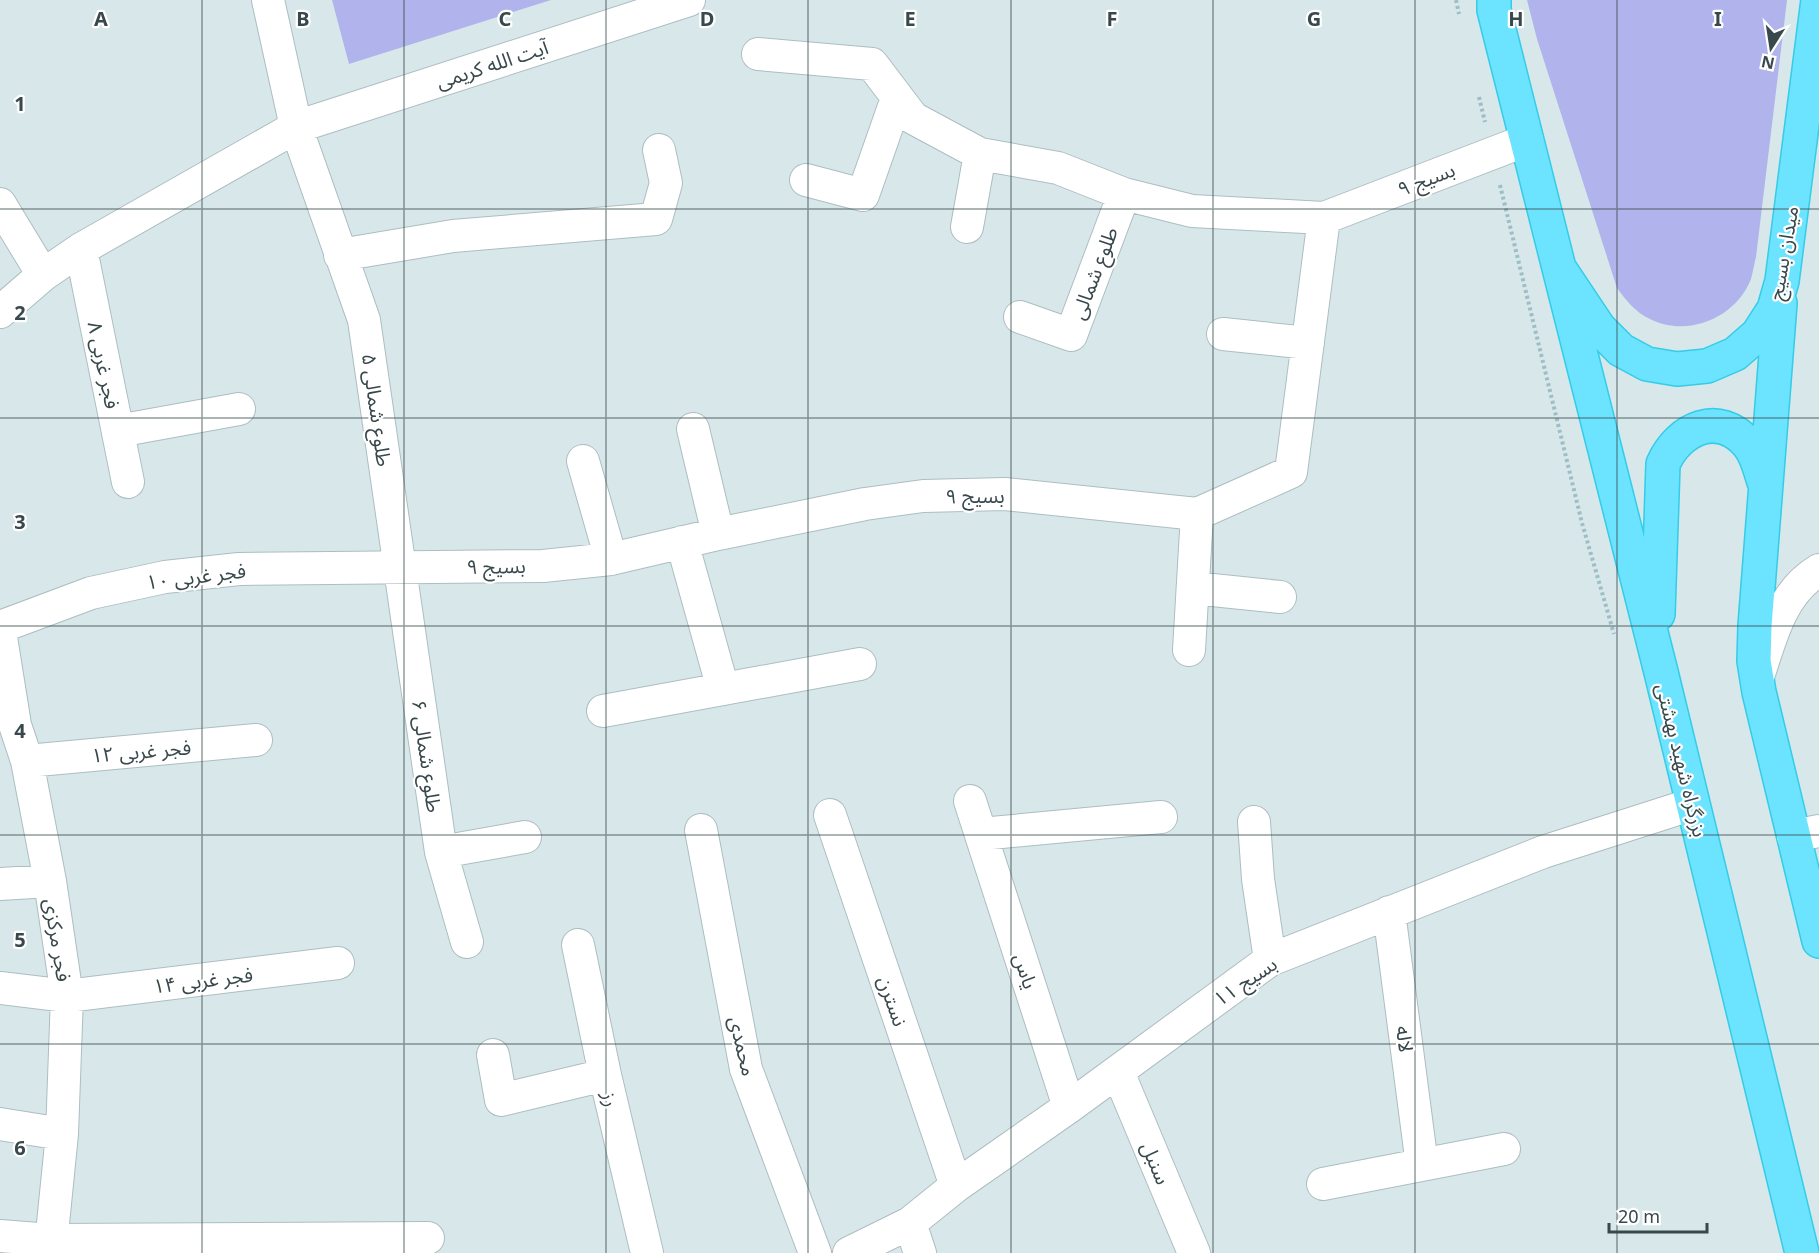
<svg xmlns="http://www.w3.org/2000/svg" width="1819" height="1253" font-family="'Noto Sans','Noto Sans Arabic',sans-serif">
  <rect width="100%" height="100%" fill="#eaf3f6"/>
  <!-- residential -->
  <path fill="#d8e7ea" d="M0,0H1819V1253H0Z"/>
  <!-- green -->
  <path fill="#b1b3ec" d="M332,0H551L349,64Z
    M1527,0H1787L1756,257C1754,264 1753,272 1751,279C1736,318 1687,338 1650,319C1635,312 1626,300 1617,288L1537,39Z"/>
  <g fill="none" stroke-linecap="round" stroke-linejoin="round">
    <defs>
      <path id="street" d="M268,0L296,127L364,320L441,852L467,942
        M758,54L872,64L913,118L980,154L1058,168L1124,194L1192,211L1324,218L1527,140
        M806,180L863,195L897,98
        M0,204L43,275
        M967,227L980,154
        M81,249L128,482
        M340,255L453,236L656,219L666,183L659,150
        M0,312L43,275L81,249L296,127L689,0
        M1020,317L1071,335L1124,194
        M1223,334L1308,343
        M693,429L718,534
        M118,431L239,409
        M583,461L611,559
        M682,542L723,689
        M1193,588L1280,597
        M0,627L91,593L165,577L239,569L543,566L611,559L718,534L865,504L923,496L1005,494L1197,514L1291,472L1324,218
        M0,631L15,725L27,761L50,881L67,996L62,1134L50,1253
        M1189,650L1197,514
        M1758,677C1771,637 1781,593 1819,570
        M603,711L860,664
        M27,761L256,740
        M970,801L1069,1107
        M830,815L956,1186
        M1254,822L1258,879L1270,960
        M701,830L746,1069L815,1253
        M981,834L1161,817
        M1793,836L1819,831
        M441,852L525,837
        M0,884L50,881
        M1389,912L1422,1165
        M578,945L605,1075L647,1253
        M0,988L67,996L338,963
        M493,1055L501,1100L605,1075
        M1118,1072L1194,1253
        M0,1124L62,1134
        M1323,1184L1504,1149
        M910,1223L920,1253
        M0,1236L51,1240L428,1238
        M849,1253L910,1223L956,1186L1069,1107L1270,960L1543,852L1693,804"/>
      <path id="highway" d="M1494,0V10L1559,268L1599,328L1621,350L1647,364L1677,369L1707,366L1735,354L1758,334L1774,309L1782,281L1818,0
        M1559,268L1661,672L1802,1253
        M1780,303L1755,626L1754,661L1759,692L1819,941
        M1658,614L1663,464C1679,428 1719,410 1748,444C1757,455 1760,469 1764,482"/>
    </defs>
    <!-- street casing -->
    <use href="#street" stroke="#acbec2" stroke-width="34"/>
    <!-- highway casing -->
    <use href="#highway" stroke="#34cce7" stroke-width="36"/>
    <!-- path -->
    <path stroke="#9cbec5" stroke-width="4" stroke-dasharray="3 3" stroke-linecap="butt" d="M1456,0L1459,14
      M1479,97L1485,122
      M1500,185L1582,523L1614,634"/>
    <!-- street -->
    <use href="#street" stroke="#fff" stroke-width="32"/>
    <!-- highway -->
    <use href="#highway" stroke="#6ce4ff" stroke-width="33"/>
  </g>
  <!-- grid -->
  <path fill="none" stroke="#38484b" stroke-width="1.5" stroke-opacity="0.55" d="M202,0V1253M404,0V1253M606,0V1253M808,0V1253M1011,0V1253M1213,0V1253M1415,0V1253M1617,0V1253M0,209H1819M0,418H1819M0,626H1819M0,835H1819M0,1044H1819"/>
  <g text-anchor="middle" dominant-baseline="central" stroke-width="4.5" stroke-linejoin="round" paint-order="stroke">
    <!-- street labels -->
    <g font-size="20" fill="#38484b" stroke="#fff">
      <text transform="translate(492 64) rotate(-18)">آیت الله کریمی</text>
      <text transform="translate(1426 179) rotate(-21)">بسیج ۹</text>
      <text transform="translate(1783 253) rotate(-80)">میدان بسیج</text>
      <text transform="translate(1094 273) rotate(-69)">طلوع شمالی</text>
      <text transform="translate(104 365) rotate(78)">فجر غربی ۸</text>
      <text transform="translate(377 410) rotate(82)">طلوع شمالی ۵</text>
      <text x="975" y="495">بسیج ۹</text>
      <text transform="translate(496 566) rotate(-1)">بسیج ۹</text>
      <text transform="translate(196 576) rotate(-7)">فجر غربی ۱۰</text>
      <text transform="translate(141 751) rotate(-5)">فجر غربی ۱۲</text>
      <text transform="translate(427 756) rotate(82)">طلوع شمالی ۶</text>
      <text transform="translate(1682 760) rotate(76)">بزرگراه شهید بهشتی</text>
      <text transform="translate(58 940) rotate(81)">فجر مرکزی</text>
      <text transform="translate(1026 971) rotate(72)">یاس</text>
      <text transform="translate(203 980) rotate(-7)">فجر غربی ۱۴</text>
      <text transform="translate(1245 981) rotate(-34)">بسیج ۱۱</text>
      <text transform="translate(893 1001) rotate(71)">نسترن</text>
      <text transform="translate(1405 1039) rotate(83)">لاله</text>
      <text transform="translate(743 1046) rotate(77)">محمدی</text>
      <text transform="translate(611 1099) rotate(77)">رز</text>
      <text transform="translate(1156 1163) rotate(67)">سنبل</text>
    </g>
  </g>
  <g font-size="20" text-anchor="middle" font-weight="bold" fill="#38484b" stroke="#fff" stroke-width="4.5" stroke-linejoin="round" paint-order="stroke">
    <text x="101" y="26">A</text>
    <text x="303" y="26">B</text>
    <text x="505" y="26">C</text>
    <text x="707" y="26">D</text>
    <text x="910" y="26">E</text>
    <text x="1112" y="26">F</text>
    <text x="1314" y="26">G</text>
    <text x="1516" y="26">H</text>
    <text x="1718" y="26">I</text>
    <text x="20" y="111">1</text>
    <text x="20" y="320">2</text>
    <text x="20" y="529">3</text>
    <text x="20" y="738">4</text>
    <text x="20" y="947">5</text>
    <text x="20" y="1155">6</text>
  </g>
  <!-- north arrow -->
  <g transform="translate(1771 48) rotate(192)" stroke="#ffffff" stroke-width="4.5" paint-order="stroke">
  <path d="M0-4.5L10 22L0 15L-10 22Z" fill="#38484b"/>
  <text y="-9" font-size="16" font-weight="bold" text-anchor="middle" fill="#38484b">N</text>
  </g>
  <!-- scale -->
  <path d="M1609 1223v9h98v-9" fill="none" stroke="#38484b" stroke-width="3"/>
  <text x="1618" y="1223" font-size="18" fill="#38484b" stroke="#ffffff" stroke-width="4.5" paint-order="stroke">20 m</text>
</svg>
